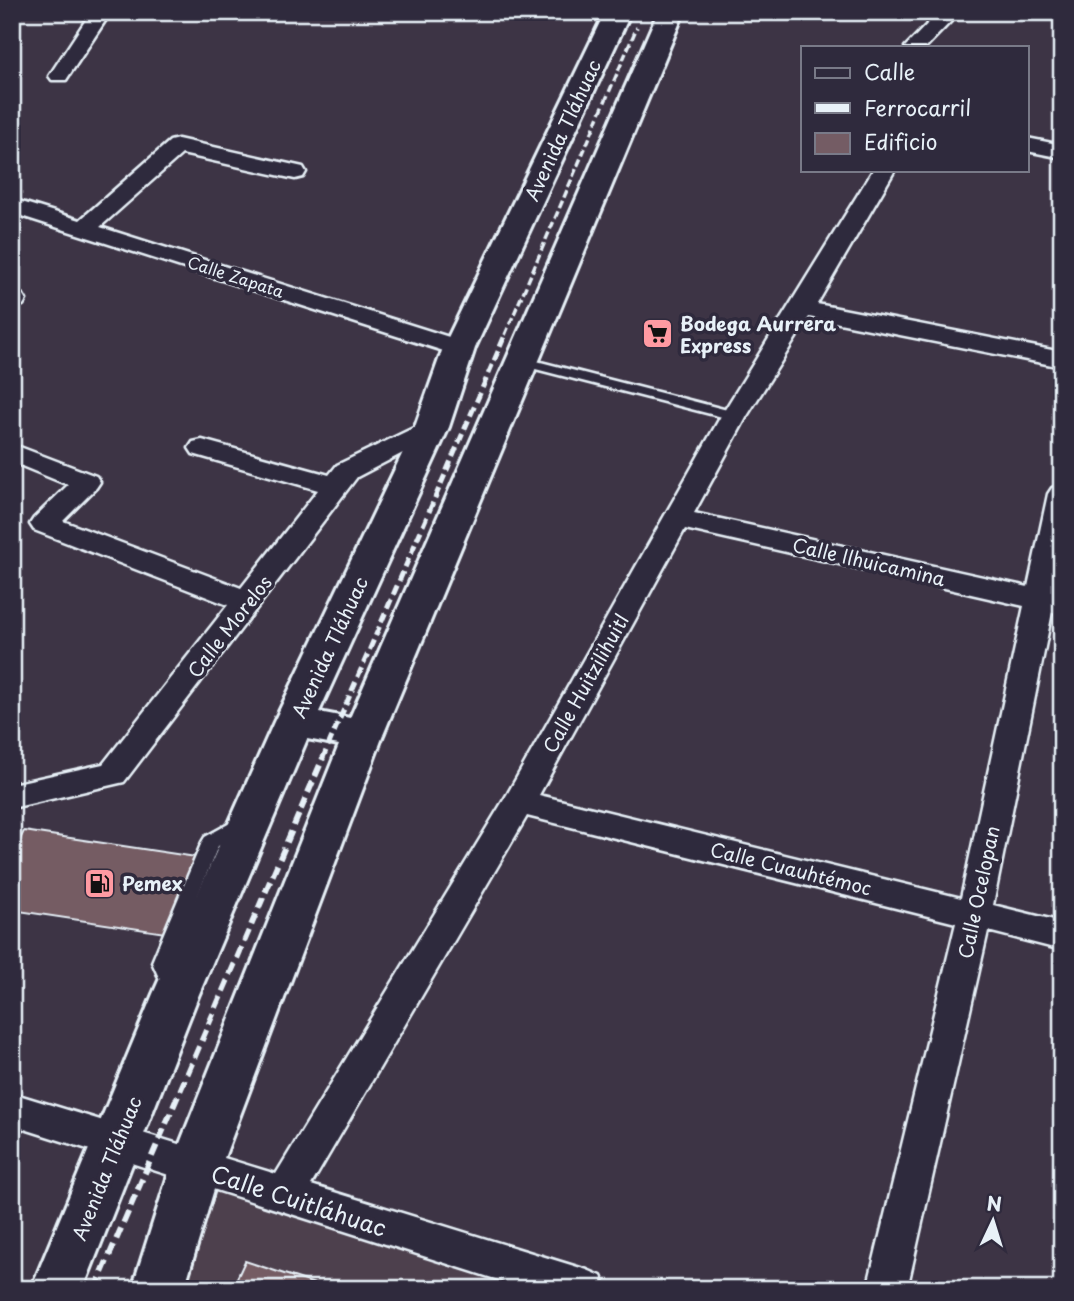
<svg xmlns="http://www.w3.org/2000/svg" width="1074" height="1301" font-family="'Playpen Sans',sans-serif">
  <rect width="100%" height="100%" fill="#3d3445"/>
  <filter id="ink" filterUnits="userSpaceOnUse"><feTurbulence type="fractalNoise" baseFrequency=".0143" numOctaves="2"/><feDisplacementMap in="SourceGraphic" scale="14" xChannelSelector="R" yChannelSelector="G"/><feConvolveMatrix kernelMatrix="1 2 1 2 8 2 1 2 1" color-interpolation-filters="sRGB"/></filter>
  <g filter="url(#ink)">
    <!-- built -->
    <path fill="#4e404e" d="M196,1166L587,1289H155Z"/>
    <!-- building -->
    <path fill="#745c64" stroke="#e8f1f8" stroke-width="2" d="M24,831L196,857L165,933L12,910V856Z
      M245,1261L330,1289H232Z"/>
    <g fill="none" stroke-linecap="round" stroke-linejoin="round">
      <defs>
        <path id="lane" d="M521,357L739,413L741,416L734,420L516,364V358Z
          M241,817L247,819L250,824L247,829L218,846L170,962L181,986L179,991L172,994L165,991L152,962L202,842L205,837Z"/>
        <path id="street" d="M91,12H111L66,80H52L49,76Z
          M939,12H960L926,47H905Z
          M1027,138L1062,145V158L1027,151Z
          M178,139L303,167L306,172L303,177L295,179L182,154L100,227L468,343L471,348L468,353L459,355L450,353L12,213V199L80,220L170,141Z
          M873,170H895L817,304L1062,352V367L809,317L747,416L694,513L1028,587L1048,494L1052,488L1062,485V564L1056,593L1062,594V614L1052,612L993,905L1062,922V950L988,931L907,1289H867L956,923L527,816L311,1185L587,1270L601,1276L607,1289H527L12,1125V1093L276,1174L508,793L721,416ZM685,529L1024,606L961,898L539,795Z
          M12,292L23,295L26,300L23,305L12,307Z
          M432,419L441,421L445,427L441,433L357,477L124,782L12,808V784L103,764L228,605L34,530L30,524L34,518L68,485L12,462V444L96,476L100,482L96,488L63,521L241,588L318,490L193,454L189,448L193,442L202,440L329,475L337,465Z"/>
        <path id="secondary" d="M605,12H631L475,348L449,427L319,712L350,718L658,12H684L383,735L221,1166L184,1289H132L171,1166L339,745L307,739L199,994L83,1289H31L153,994L274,722L415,427L443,348Z"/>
      </defs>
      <!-- lane casing -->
      <use href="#lane" stroke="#e8f1f8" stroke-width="5"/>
      <!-- street casing -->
      <use href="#street" stroke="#e8f1f8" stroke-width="5"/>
      <!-- secondary casing -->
      <use href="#secondary" stroke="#e8f1f8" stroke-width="6"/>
      <!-- lane -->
      <use href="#lane" fill="#2f2a3d" fill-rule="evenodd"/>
      <!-- street -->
      <use href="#street" fill="#2f2a3d" fill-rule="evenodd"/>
      <!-- secondary -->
      <use href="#secondary" fill="#2f2a3d" fill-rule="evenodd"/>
      <!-- rail-far2 -->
      <path stroke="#e8f1f8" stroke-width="3.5" stroke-dasharray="8 3.5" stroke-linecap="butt" d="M505,335L637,27"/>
      <!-- rail-far1 -->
      <path stroke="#e8f1f8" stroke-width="5" stroke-dasharray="10 5" stroke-linecap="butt" d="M322,760L506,333"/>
      <!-- rail -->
      <path stroke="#e8f1f8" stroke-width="6" stroke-dasharray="12 6" stroke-linecap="butt" d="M95,1289L323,758"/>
    </g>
  </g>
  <!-- icons -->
  <defs>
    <symbol id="supermarket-square" viewBox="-11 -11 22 22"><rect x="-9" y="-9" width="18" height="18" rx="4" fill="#ff9aa2" stroke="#2f2a3d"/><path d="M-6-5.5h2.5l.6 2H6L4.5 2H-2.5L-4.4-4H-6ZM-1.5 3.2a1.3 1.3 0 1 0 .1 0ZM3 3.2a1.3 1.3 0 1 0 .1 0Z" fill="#111"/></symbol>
    <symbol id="fuel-square" viewBox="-11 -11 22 22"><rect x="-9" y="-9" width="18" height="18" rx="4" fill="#ff9aa2" stroke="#2f2a3d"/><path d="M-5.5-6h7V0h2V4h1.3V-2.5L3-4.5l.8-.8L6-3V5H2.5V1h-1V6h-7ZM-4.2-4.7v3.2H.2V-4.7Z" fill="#111"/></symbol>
  </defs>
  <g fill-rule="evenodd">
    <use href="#supermarket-square" x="640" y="316" width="35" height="35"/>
    <use href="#fuel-square" x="82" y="866" width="35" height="35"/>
  </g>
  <g text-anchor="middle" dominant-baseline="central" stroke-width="7" stroke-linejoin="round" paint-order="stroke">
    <!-- far-street labels -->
    <g font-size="16" fill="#e8f1f8" stroke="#2f2a3d">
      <text transform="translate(236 276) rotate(18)">Calle Zapata</text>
    </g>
    <!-- street labels -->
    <g font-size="19" fill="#e8f1f8" stroke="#2f2a3d">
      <text transform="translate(562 130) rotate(-65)">Avenida Tláhuac</text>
      <text transform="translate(869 561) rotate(13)">Calle Ilhuicamina</text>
      <text transform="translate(229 626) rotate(-52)">Calle Morelos</text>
      <text transform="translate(329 647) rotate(-65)">Avenida Tláhuac</text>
      <text transform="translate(585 683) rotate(-61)">Calle Huitzilihuitl</text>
      <text transform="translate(791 868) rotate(14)">Calle Cuauhtémoc</text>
      <text transform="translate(978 892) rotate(-78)">Calle Ocelopan</text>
      <text transform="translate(106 1168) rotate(-68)">Avenida Tláhuac</text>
    </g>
    <!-- poi labels -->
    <g font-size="19" font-weight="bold" fill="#e8f1f8" stroke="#2f2a3d" text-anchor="start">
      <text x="680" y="323">Bodega Aurrera<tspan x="680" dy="22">Express</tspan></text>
      <text x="122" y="883">Pemex</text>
    </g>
    <!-- near-street labels -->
    <g font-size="23" fill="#e8f1f8" stroke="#2f2a3d">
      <text transform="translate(299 1200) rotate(18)">Calle Cuitláhuac</text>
    </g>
  </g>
  <!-- margin -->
  <rect width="1074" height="1301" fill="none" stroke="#2f2a3d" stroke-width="42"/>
  <rect x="21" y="21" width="1032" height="1259" fill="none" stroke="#e8f1f8" stroke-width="2.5" filter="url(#ink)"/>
  <!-- legend -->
  <rect x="801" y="46" width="228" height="126" fill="#2f2a3d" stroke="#797a88" stroke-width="2"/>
  <rect x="815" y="68" width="35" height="10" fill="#2f2a3d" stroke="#797a88" stroke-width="2"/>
  <text x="864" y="80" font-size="21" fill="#e8f1f8">Calle</text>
  <rect x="815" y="103" width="35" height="10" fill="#e8f1f8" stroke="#797a88" stroke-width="2"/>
  <text x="864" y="116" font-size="21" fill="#e8f1f8">Ferrocarril</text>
  <rect x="815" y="133" width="35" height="21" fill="#745c64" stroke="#797a88" stroke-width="2"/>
  <text x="864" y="150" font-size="21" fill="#e8f1f8">Edificio</text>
  <!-- north arrow -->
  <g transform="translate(993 1221) rotate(4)" stroke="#2f2a3d" stroke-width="5" paint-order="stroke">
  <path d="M0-5L12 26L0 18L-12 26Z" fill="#e8f1f8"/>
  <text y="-10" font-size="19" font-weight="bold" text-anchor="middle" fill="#e8f1f8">N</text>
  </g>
</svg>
